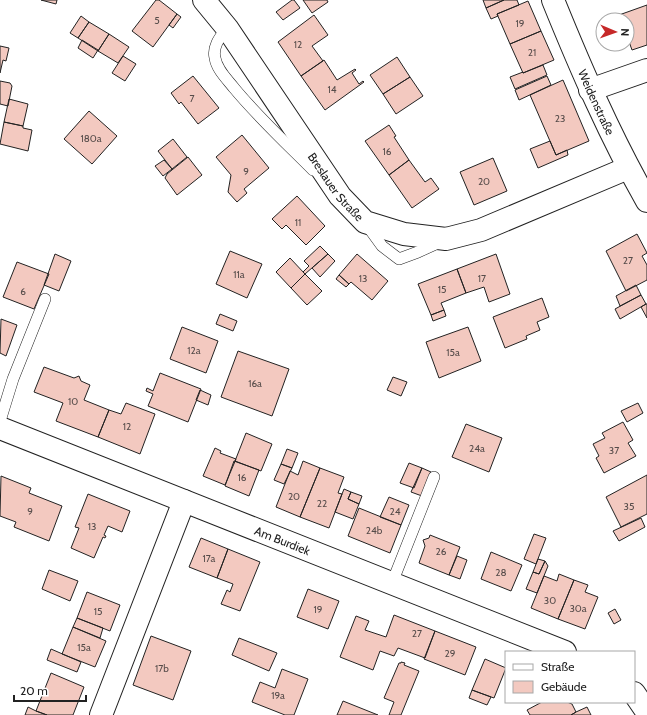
<svg xmlns="http://www.w3.org/2000/svg" width="647" height="715" font-family="Cabin,sans-serif">
  <rect width="100%" height="100%" fill="#fff"/>
  <!-- building -->
  <path fill="#f3c9c0" stroke="#222" d="M41,0H57L56,4Z
    M156,0H159L177,14L153,47L132,31Z
    M292,0H294L300,8L283,20L276,12Z
    M303,0H327L328,2L312,13Z
    M483,0H504L486,8Z
    M504,0H517L519,5L497,14L498,16L491,19L486,8Z
    M528,1L541,31L510,44L497,14Z
    M647,5V45L632,50L627,36V20H621L619,15Z
    M177,14L181,17L173,28L169,25Z
    M314,15L328,35L312,46L323,61L301,76L278,42Z
    M81,16L89,22L78,38L70,33Z
    M89,22L109,34L98,51L78,38Z
    M541,31L554,60L523,73L510,44Z
    M109,34L129,47L118,63L98,51Z
    M82,40L98,50L93,58L78,48Z
    M0,46L9,48L6,61L3,60L0,73Z
    M123,56L136,64L125,81L112,73Z
    M397,57L410,77L383,94L370,75Z
    M324,60L337,80L355,69L356,70L352,73L359,84L363,81L364,82L325,110L301,76Z
    M543,65L547,75L515,89L510,77L523,72V73Z
    M193,76L219,108L198,124L181,102L179,104L171,93Z
    M547,76L551,85L519,100L515,90Z
    M410,77L423,96L396,114L383,94Z
    M563,80L589,141L556,155L530,95Z
    M0,81L10,83L12,86L8,106L0,104Z
    M9,99L28,104L23,126L4,122Z
    M89,111L117,136L92,164L64,139Z
    M4,122L23,126V128L32,130L28,151L0,144Z
    M389,125L396,136L394,137L409,160L389,175L365,141Z
    M242,135L269,168L244,189L247,193L237,202L228,192L231,175L216,157Z
    M173,139L187,157L172,169L158,151Z
    M550,141L556,155L567,150L568,155L538,168L530,149Z
    M188,157L202,175L177,195L165,178L167,174Z
    M493,158L507,191L474,205L460,172Z
    M164,160L172,169L163,176L155,166Z
    M409,160L425,182L431,178L439,189L412,208L389,175Z
    M297,196L325,226L306,245L286,225L282,229L272,219Z
    M637,234L647,253L642,256L647,265V280L626,291L606,251Z
    M320,246L328,254L305,274L303,272L309,266L304,261Z
    M230,251L262,264L247,298L216,284Z
    M55,254L71,261L59,291L44,285Z
    M328,254L335,261L320,277L312,268Z
    M357,254L388,281L372,300L351,282L349,284L339,275Z
    M496,254L510,294L489,302L484,287L466,293L457,269Z
    M290,258L305,274L291,288L276,272Z
    M17,262L49,274L34,309L3,297Z
    M457,269L466,293L441,303L444,310L431,315L418,284Z
    M305,274L322,291L307,305L291,288Z
    M339,275L349,284L346,287L336,279Z
    M636,285L641,295L620,306L616,296Z
    M641,295L646,304L620,319L615,309Z
    M542,298L549,317L537,322L540,330L526,336L527,339L505,348L493,317Z
    M646,304H647V318L641,307Z
    M444,310L446,316L433,321L431,315Z
    M220,314L237,321L233,331L216,324Z
    M1,319L17,325L6,356L0,353Z
    M182,327L218,341L206,373L170,359Z
    M468,327L481,361L439,378L426,342Z
    M238,351L289,369L272,416L221,397Z
    M44,367L74,378L79,376L81,381L90,385L84,400L109,410L98,437L56,421L63,403L34,392Z
    M160,373L201,389L188,422L148,406L153,394L146,391L147,388L153,391Z
    M393,377L407,382L401,396L387,390Z
    M200,390L211,395L208,405L196,400Z
    M126,403L155,414L140,454L98,437L109,410L121,414Z
    M638,403L643,413L627,422L621,411Z
    M623,422L633,440L628,443L636,456L604,473L596,458L599,456L593,444L605,438L602,433Z
    M466,424L502,438L489,472L452,457Z
    M246,433L272,444L261,471L235,461Z
    M215,448L221,451L220,453L236,459L225,485L203,476Z
    M287,449L298,453L292,468L281,464Z
    M234,461L259,470L249,496L225,486Z
    M303,461L320,468L300,517L276,507L290,471L298,475Z
    M409,463L422,468L414,488L400,483Z
    M281,464L292,468L284,484L274,480Z
    M320,468L344,477L338,493L342,494L329,528L300,517Z
    M422,468L431,472L422,496L411,492Z
    M647,475V514L621,527L606,497Z
    M1,476L31,488L29,493L62,506L49,541L14,527L16,522L0,516Z
    M344,489L351,492L348,499L359,504L353,519L335,512Z
    M351,492L362,496L359,504L348,499Z
    M88,494L130,511L122,532L108,526L104,535L106,536L105,538L103,537L94,558L71,548L79,528L75,527Z
    M389,497L409,505L401,525L380,517Z
    M359,508L401,525L390,553L348,536Z
    M641,518L645,527L619,541L613,531Z
    M534,534L546,538L536,564L524,559Z
    M430,535L460,547L449,575L419,563L425,546L423,540L429,538Z
    M201,538L228,549L217,578L189,567Z
    M228,549L260,562L240,611L221,604L227,590L230,592L233,584L217,578Z
    M491,552L522,565L511,591L481,579Z
    M457,556L467,560L460,579L449,575Z
    M538,559L545,561L539,574L533,572Z
    M545,561L548,566L537,593L526,589L533,572L539,574Z
    M49,570L78,581L70,601L42,589Z
    M559,574L574,580L558,619L531,608L544,576L557,581Z
    M574,580L588,585L585,592L598,597L585,629L558,619Z
    M308,589L339,601L328,629L297,617Z
    M87,592L120,605L110,631L77,618Z
    M615,609L621,620L614,624L608,613Z
    M394,615L435,631L425,658L398,648L394,656L380,651L373,670L340,657L356,616L369,621L365,630L386,637Z
    M77,618L103,628L100,638L73,627Z
    M73,627L106,641L95,667L62,654Z
    M435,631L476,647L465,675L424,659Z
    M151,636L191,651L173,700L133,685Z
    M239,638L277,653L269,671L232,655Z
    M51,649L81,662L77,672L47,660Z
    M485,659L506,668L494,698L472,690Z
    M401,662L405,663L404,665L419,671L401,715H389L394,702L384,698L399,663H401Z
    M282,669L308,679L294,715H285L252,702L260,682L275,688Z
    M51,673L84,687L73,715H47L36,711Z
    M472,690L491,697L487,705L469,698Z
    M343,701L378,715H337Z
    M542,702H567L572,704L576,712L571,715H530L527,710Z
    M28,707L36,711L47,715H25Z
    M587,707L591,715H571L576,712Z"/>
  <g fill="none" stroke-linecap="round" stroke-linejoin="round">
    <defs>
      <path id="lane" d="M227,28C221,36 212,46 215,58C217,70 227,79 234,88C258,117 286,143 313,170
        M366,224L382,246L399,259L418,252L440,242
        M0,421L13,379L45,299
        M392,583L434,477"/>
      <g id="street">
        <path id="s1" d="M204,0L227,28L340,196L365,222L404,234L446,239L481,230L628,168"/>
        <path id="s2" d="M553,0C581,69 610,136 647,201"/>
        <path d="M590,90L647,70"/>
        <path id="s3" d="M0,428L565,652"/>
        <path d="M634,693L647,712"/>
        <path d="M101,715L184,501"/>
      </g>
    </defs>
    <!-- lane casing -->
    <use href="#lane" stroke="#222" stroke-width="12"/>
    <!-- street casing -->
    <use href="#street" stroke="#222" stroke-width="24"/>
    <!-- lane -->
    <use href="#lane" stroke="#fff" stroke-width="11"/>
    <!-- street -->
    <use href="#street" stroke="#fff" stroke-width="22"/>
  </g>
  <g text-anchor="middle" dominant-baseline="central" stroke-width="3" stroke-linejoin="round" paint-order="stroke">
    <!-- number labels -->
    <g font-size="10" fill="#564c4a">
      <text x="157" y="20">5</text>
      <text x="520" y="23">19</text>
      <text x="298" y="44">12</text>
      <text x="532" y="52">21</text>
      <text x="332" y="89">14</text>
      <text x="192" y="98">7</text>
      <text x="560" y="118">23</text>
      <text x="91" y="138">180a</text>
      <text x="387" y="151">16</text>
      <text x="246" y="171">9</text>
      <text x="484" y="181">20</text>
      <text x="298" y="222">11</text>
      <text x="628" y="260">27</text>
      <text x="239" y="274">11a</text>
      <text x="363" y="278">13</text>
      <text x="482" y="278">17</text>
      <text x="442" y="289">15</text>
      <text x="23" y="291">6</text>
      <text x="194" y="350">12a</text>
      <text x="453" y="352">15a</text>
      <text x="255" y="383">16a</text>
      <text x="73" y="401">10</text>
      <text x="127" y="426">12</text>
      <text x="477" y="448">24a</text>
      <text x="614" y="450">37</text>
      <text x="242" y="477">16</text>
      <text x="294" y="496">20</text>
      <text x="322" y="503">22</text>
      <text x="629" y="506">35</text>
      <text x="30" y="511">9</text>
      <text x="395" y="511">24</text>
      <text x="92" y="526">13</text>
      <text x="374" y="530">24b</text>
      <text x="441" y="551">26</text>
      <text x="209" y="558">17a</text>
      <text x="501" y="572">28</text>
      <text x="550" y="600">30</text>
      <text x="578" y="608">30a</text>
      <text x="318" y="609">19</text>
      <text x="98" y="611">15</text>
      <text x="417" y="633">27</text>
      <text x="84" y="647">15a</text>
      <text x="450" y="653">29</text>
      <text x="162" y="668">17b</text>
      <text x="278" y="695">19a</text>
    </g>
    <!-- street labels -->
    <g font-size="12" fill="#222" stroke="#fff">
      <text stroke="none"><textPath href="#s2" startOffset="111">Weidenstraße</textPath></text>
      <text stroke="none"><textPath href="#s1" startOffset="229">Breslauer Straße</textPath></text>
      <text stroke="none"><textPath href="#s3" startOffset="304">Am Burdiek</textPath></text>
    </g>
  </g>
  <!-- legend -->
  <rect x="505" y="651" width="130" height="52" fill="#ffffff" stroke="#a7a7a7"/>
  <rect x="513" y="664" width="20" height="6" fill="#ffffff" stroke="#a7a7a7"/>
  <text x="541" y="671" font-size="12" fill="#222222">Straße</text>
  <rect x="513" y="681" width="20" height="12" fill="#f3c9c0" stroke="#a7a7a7"/>
  <text x="541" y="691" font-size="12" fill="#222222">Gebäude</text>
  <!-- north arrow -->
  <g transform="translate(615 32) rotate(92)"><circle r="19" fill="#ffffff" stroke="#a7a7a7"/>
  <path d="M0-3L7 15L0 10L-7 15Z" fill="#c62828"/>
  <text y="-6" font-size="11" font-weight="bold" text-anchor="middle" fill="#222222">N</text>
  </g>
  <!-- scale -->
  <path d="M14 695v6h72v-6" fill="none" stroke="#222222" stroke-width="2"/>
  <text x="20" y="695" font-size="12" fill="#222222" stroke="#ffffff" stroke-width="3" paint-order="stroke">20 m</text>
</svg>
